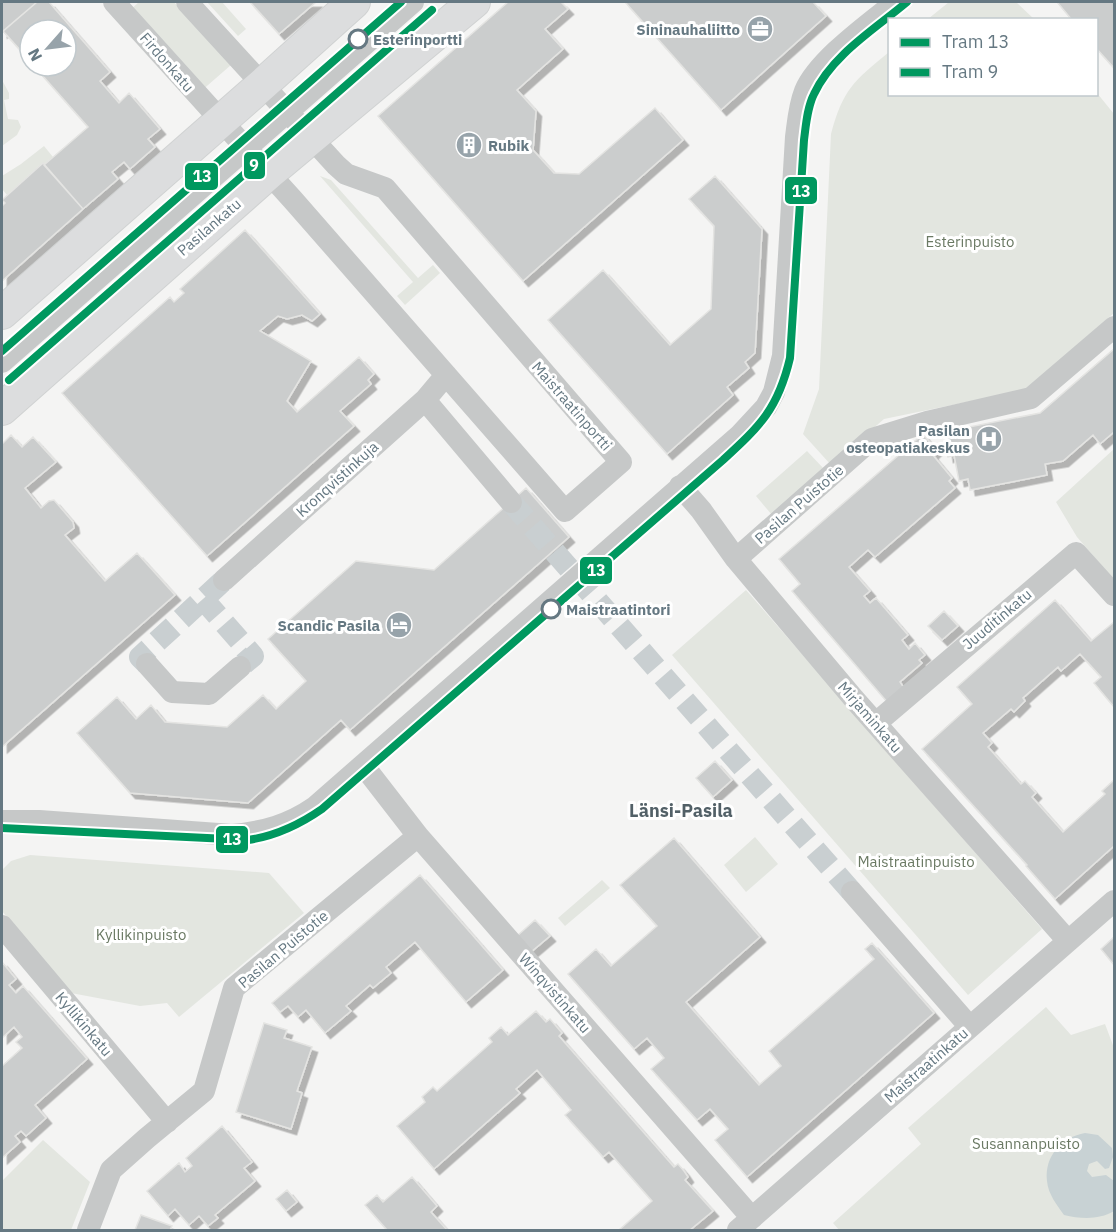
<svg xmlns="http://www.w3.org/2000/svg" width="1116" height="1232" font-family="'IBM Plex Sans',sans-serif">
  <defs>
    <filter id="shadow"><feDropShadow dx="5.5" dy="5.5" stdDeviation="0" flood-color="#0004"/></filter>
  </defs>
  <rect width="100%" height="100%" fill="#f4f4f3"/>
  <!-- green -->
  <path fill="#e3e6e0" d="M139,2H174L231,65L200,92L129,11Z
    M207,2H222L246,29L238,36Z
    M949,2H1016L1034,19H928Z
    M889,52L890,94H1096L1097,93L1114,114V313L1025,390L884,419L831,465L803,434L819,389L831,134C843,89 854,81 889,52Z
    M2,80L9,93V99L4,100L8,119L18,120L21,127L17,135L2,146Z
    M44,146L53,157L44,165L43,164L7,195L2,189V176L21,164Z
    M320,176L331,180L418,278L433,265L440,273L405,305L397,296L413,282Z
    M1114,449V580L1077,537L1056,502Z
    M807,451L824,469L772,515L756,496Z
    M746,590L1042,929L968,995L672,655Z
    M755,837L778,864L746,892L724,865Z
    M30,855L269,873L304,913L179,1017L167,1003L140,1006L71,993L2,911V870L11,861Z
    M602,880L610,888L565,926L558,918Z
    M1046,1007L1071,1035L1105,1024L1114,1048V1230H839L833,1223L921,1144L908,1128Z
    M43,1140L90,1182L71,1230H2V1181Z"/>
  <!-- water -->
  <path fill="#c8d2d4" d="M1085,1133L1098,1135L1112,1148L1113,1157L1109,1168L1105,1169L1097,1161L1089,1164L1087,1171L1092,1177L1106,1175L1114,1181V1211C1099,1220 1081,1219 1064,1215C1057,1205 1048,1194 1047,1181C1044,1156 1062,1137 1085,1133Z"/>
  <!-- building -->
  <path fill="#cbcdcd" stroke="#e4e4e2" stroke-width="1.5" filter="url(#shadow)" d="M2,2H37L2,32Z
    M37,2H49L110,72L100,81L119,103L129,93L160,129L148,139L155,147L130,169L124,162L112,172L118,179L83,209L44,165L88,127L34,66H66V30H30V61L3,31Z
    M250,2H316L279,34Z
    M250,2H316L279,34Z
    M508,2H561L568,9L545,29L563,49L517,90L536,111L533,150L554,173L579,174L655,108L683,140L523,281L378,116Z
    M625,2H813L826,16L721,110Z
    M1057,2H1114V68L1096,48V20H1072Z
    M43,163L83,209L2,281V206L5,203L2,200Z
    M715,176L762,229L755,353L745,362L749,368L727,387L733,395L667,454L548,320L603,270L670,345L711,309L714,226L689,199Z
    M245,230L320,314L312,321L302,315L287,319L278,316L260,331L311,361L287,401L297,412L359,357L374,374L368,380L371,384L340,411L354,426L207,556L62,393L170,297L174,302L184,293L180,289Z
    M1114,349V432L1100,444L1093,435L1063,461L1045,464L1047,475L970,490L968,479L959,481L954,455L948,457L944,432L1040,413Z
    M923,434L936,450L932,454L952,478L949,481L955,488L875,557L868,550L849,567L870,591L864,596L870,603L876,598L908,635L902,640L909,649L915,643L925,655L919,660L922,663L900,682L904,688L888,703L792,591L800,584L779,559Z
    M11,435L22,447L33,437L56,462L25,488L41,508L49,501L54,500L73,522L74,528L65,535L105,581L137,553L175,595L2,747V444Z
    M526,488L569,537L350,730L341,720L248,803L130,793L77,733L117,697L136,719L151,705L165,722L227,727L263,695L276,709L306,681L268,639L356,561L434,570Z
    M1055,600L1091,641L1114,622V707L1094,683L1101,677L1080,654L1061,671L1058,667L1023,698L1025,701L1014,712L1011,709L983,733L992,743L988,747L1021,784L1025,781L1036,793L1032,797L1063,832L1105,794L1102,791L1114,780V846L1055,899L1026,866L1027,865L922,749L972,704L957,687Z
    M944,611L958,626L942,640L928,626Z
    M715,761L732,780L713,797L696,778Z
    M674,838L760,937L686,1002L759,1085L781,1066L769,1051L874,959L865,949L872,943L934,1013L747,1177L715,1140L728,1129L710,1109L697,1120L651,1069L664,1058L647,1038L634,1049L568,974L596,949L611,966L657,926L620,885Z
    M420,875L503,970L466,1002L415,942L386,967L391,973L373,988L370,985L346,1006L351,1011L325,1033L306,1010L298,1017L288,1006L280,1012L272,1003Z
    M535,920L550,936L531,952L517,936Z
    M1114,937V965L1101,949Z
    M2,962L16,979L9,985L16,993L23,986L87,1059L35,1105L46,1118L26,1136L21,1131L15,1136L20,1142L2,1158V1066L22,1048L16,1042L22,1037L14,1027L2,1038Z
    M536,1011L546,1022L550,1019L562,1033L559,1036L674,1167L678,1164L684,1171L688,1177L685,1180L713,1211L690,1230H619L652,1201L609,1152L603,1157L565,1115L571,1110L537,1070L516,1089L520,1093L434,1169L397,1126L425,1102L422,1097L433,1087L437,1091L492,1042L489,1038L501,1027L508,1035Z
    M264,1023L287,1030L284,1038L312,1047L297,1091L302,1093L291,1129L236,1112Z
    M222,1126L252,1162L244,1168L255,1181L215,1215L218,1218L208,1226L199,1216L189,1225L175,1209L168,1216L147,1191L179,1163L185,1172L192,1166L186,1158Z
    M412,1177L437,1206L431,1212L447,1230H387L365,1205L377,1195L383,1202Z
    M287,1190L297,1202L286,1211L276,1199Z
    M141,1215L172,1226L170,1230H135Z"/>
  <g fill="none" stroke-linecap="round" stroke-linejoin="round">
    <!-- street-tunnel -->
    <path stroke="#c9cfd1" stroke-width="22" stroke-dasharray="22 11" stroke-linecap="butt" d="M511,502L852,892
      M203,599L253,656L240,667
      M147,664L140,657L224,580"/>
    <defs>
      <path id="secondary" d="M2,313L263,84L354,2
        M2,409L269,173L474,2"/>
    </defs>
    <!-- secondary casing -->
    <use href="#secondary" stroke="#d0d2d2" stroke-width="34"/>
    <!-- street -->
    <path stroke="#c6c8c8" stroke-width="22" d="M114,2L293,200L565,511L621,462L385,188L346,174L336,165L187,2
      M2,362L413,2
      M425,400L511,502
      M680,486L701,510L736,559L854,699L1068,941
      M736,559L872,439L927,422L1031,398L1114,327
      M224,580L425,400L446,375
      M147,664L172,692L209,694L240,667
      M876,723L1076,553L1114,595
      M363,765L418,836L752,1218
      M2,821H39L232,835C264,832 289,825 315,807L740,435L766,407L774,392L783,356L796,137C798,122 799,106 805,91C818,60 869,24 896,2
      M852,892L970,1027
      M2,926L167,1122
      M88,1230L111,1170L147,1138L204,1091L234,988L418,836
      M738,1230L1114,901"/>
    <!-- secondary -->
    <use href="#secondary" stroke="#dcddde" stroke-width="32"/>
    <defs>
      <path id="tram-1" d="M2,351L401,2
        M2,828L248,840C276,836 299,825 322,809L723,460C760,426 778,409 790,358L804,140C806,125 807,108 814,94C832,55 875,29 907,2"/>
      <path id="tram-2" d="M9,380L432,10"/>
    </defs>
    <!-- tram-1 casing -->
    <use href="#tram-1" stroke="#fff" stroke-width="12"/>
    <!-- tram-2 casing -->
    <use href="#tram-2" stroke="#fff" stroke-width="12"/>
    <!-- tram-1 -->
    <use href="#tram-1" stroke="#00985f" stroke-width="8"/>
    <!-- tram-2 -->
    <use href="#tram-2" stroke="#00985f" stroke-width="8"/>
  </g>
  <!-- icons -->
  <defs>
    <symbol id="office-disc" viewBox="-11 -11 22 22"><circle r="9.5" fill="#97a3aa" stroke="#fff"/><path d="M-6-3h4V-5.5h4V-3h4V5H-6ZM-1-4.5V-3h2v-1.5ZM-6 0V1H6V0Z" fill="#fff"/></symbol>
    <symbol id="building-disc" viewBox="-11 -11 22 22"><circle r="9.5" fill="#97a3aa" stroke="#fff"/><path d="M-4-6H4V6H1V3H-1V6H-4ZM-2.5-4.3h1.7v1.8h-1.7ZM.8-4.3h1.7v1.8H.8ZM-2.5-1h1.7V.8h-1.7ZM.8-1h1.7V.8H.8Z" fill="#fff"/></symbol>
    <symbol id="hospital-disc" viewBox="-11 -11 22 22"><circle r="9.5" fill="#97a3aa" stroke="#fff"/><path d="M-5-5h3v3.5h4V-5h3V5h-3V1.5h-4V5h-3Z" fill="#fff"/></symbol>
    <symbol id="hotel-disc" viewBox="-11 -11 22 22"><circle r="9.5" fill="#97a3aa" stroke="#fff"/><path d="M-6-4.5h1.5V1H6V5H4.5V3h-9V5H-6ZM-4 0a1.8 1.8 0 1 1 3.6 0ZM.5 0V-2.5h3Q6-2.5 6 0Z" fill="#fff"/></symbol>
  </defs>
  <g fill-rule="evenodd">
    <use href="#office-disc" x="745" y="14" width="30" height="30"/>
    <use href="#building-disc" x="454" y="130" width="30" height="30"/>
    <use href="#hospital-disc" x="974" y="424" width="30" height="30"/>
    <use href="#hotel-disc" x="384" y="610" width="30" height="30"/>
  </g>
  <!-- markers -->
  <g fill="#fff" stroke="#657882" stroke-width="3">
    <circle cx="358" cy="39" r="9"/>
    <circle cx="551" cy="609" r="9"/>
  </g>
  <g text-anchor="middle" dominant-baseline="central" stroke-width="6" stroke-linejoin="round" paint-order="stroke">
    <!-- poi labels -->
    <g font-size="15" font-weight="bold" fill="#657882" stroke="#fff" text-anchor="end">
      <text x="740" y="29">Sininauhaliitto</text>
      <text x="488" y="145" text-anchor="start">Rubik</text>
      <text x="970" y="430">Pasilan<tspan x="970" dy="17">osteopatiakeskus</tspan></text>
      <text x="380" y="625">Scandic Pasila</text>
    </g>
    <!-- stop labels -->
    <g font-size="15" font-weight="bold" fill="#657882" stroke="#fff" text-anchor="start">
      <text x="373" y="39">Esterinportti</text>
      <text x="566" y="609">Maistraatintori</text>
    </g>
    <!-- street labels -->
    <g font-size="15" fill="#657882" stroke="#fff">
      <text transform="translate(167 62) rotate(49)">Firdonkatu</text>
      <text transform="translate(209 227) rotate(-41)">Pasilankatu</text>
      <text transform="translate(572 406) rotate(49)">Maistraatinportti</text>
      <text transform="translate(337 479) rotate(-42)">Kronqvistinkuja</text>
      <text transform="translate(799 504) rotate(-41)">Pasilan Puistotie</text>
      <text transform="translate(997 619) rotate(-40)">Juuditinkatu</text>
      <text transform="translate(870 717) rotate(49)">Mirjaminkatu</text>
      <text transform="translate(283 949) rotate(-40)">Pasilan Puistotie</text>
      <text transform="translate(555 993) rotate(49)">Winqvistinkatu</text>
      <text transform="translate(84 1024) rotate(50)">Kyllikinkatu</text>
      <text transform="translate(926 1065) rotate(-41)">Maistraatinkatu</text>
    </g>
    <!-- park labels -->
    <g font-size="15" fill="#6a7963" stroke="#fff">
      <text x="970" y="241">Esterinpuisto</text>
      <text x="916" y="861">Maistraatinpuisto</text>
      <text x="141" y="934">Kyllikinpuisto</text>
      <text x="1026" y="1143">Susannanpuisto</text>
    </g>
    <!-- quarter labels -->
    <g font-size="18" font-weight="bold" fill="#526067" stroke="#fff">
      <text x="681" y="810">Länsi-Pasila</text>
    </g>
  </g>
  <g stroke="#fff" stroke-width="2">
    <rect x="243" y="151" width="23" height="29" rx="6" fill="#00985f"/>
    <rect x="184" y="162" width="35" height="29" rx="6" fill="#00985f"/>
    <rect x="784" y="176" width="34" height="29" rx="6" fill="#00985f"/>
    <rect x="579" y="556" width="34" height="29" rx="6" fill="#00985f"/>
    <rect x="215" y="825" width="34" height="29" rx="6" fill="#00985f"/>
  </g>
  <g font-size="16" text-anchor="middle" font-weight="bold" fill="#fff">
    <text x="254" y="171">9</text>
    <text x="202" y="182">13</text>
    <text x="801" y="197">13</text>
    <text x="596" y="576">13</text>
    <text x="232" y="845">13</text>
  </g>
  <!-- border -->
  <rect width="1116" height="1232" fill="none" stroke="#657882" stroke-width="6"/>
  <!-- legend -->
  <rect x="888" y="18" width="210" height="78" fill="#ffffff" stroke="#c1c9cd" stroke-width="1.5"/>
  <rect x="900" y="38" width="30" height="9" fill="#00985f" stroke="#c1c9cd" stroke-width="1.5"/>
  <text x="942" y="48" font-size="18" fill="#657882">Tram 13</text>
  <rect x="900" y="68" width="30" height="9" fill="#00985f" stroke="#c1c9cd" stroke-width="1.5"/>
  <text x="942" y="78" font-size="18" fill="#657882">Tram 9</text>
  <!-- north arrow -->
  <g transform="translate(48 48) rotate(242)"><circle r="28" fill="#ffffff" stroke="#c1c9cd" stroke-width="1.5"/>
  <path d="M0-4.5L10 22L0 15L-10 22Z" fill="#97a3aa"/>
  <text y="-9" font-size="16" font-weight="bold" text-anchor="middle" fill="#657882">N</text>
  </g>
</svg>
